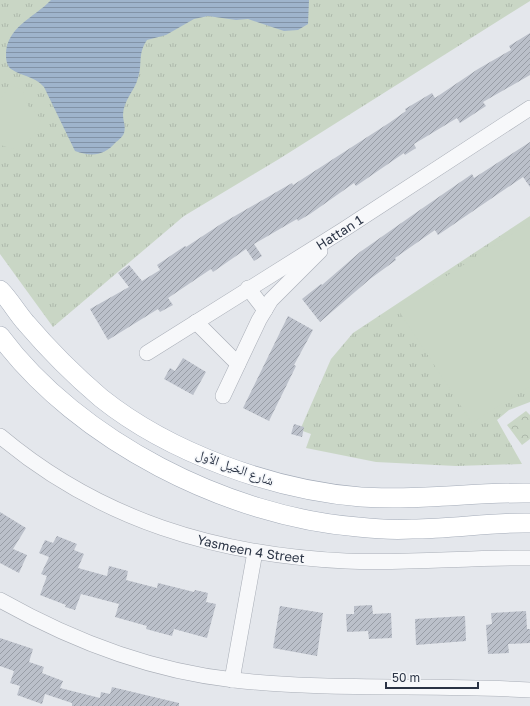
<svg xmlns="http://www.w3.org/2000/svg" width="530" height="706" font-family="'Golos Text','Noto Naskh Arabic',sans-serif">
  <defs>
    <pattern id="grass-tufts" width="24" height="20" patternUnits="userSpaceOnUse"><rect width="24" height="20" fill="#c9d6c5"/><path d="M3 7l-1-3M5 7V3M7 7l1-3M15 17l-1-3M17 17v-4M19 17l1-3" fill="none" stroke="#adb8ab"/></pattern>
    <pattern id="park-crowns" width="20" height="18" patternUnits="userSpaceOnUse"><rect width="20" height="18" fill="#c9d6c5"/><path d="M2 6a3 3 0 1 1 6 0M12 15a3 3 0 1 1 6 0" fill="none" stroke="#adb8ab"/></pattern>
    <pattern id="water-rules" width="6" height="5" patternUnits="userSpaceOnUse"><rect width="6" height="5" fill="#9fb4cc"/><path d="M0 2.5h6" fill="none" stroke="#8293a7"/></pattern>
    <pattern id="building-hatch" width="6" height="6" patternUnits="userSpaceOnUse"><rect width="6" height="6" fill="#bbc0ca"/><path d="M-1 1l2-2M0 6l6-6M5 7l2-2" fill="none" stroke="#989da6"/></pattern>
  </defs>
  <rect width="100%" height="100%" fill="#e4e7ec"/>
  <!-- grass -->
  <path fill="url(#grass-tufts)" d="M0,0H530V1L279,159L184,216L53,327L0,254Z
    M530,216V402L509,410L497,420L522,464L456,466L376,462L306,448L311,434L300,430L331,359L353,333Z"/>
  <!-- park -->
  <path fill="url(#park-crowns)" d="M526,411L530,415V439L522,445L507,425Z"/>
  <!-- pitch -->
  <path fill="#c9d6c5" d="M10,86L22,89L28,106L37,113L41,122L36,132L20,151L0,145V99Z
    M530,222V386L472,423L397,308Z"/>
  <!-- water -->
  <path fill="url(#water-rules)" d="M51,0H309L308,24L298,30L284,31L248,19L236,20L208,16L194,19L166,35L147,40C137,55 143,63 138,78C135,90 123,101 123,115C123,121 126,126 124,133C123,136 119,140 116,142C104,156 92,157 75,151L44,87C33,75 22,77 11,69C7,66 6,60 6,55C6,27 34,18 51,0Z"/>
  <!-- building -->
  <path fill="url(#building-hatch)" d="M530,33V75L483,102L486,106L460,123L457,118L414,144L416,148L405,155L404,153L356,186L354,183L310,214L298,221L297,219L254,244L262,256L254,261L246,249L213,272L211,269L168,298L173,305L160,312L158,309L108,340L90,309L129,287L118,273L129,265L142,281L160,270L157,265L185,246L186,247L221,224L292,183L293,185L389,123L406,111L405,109L432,93L435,98L478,69L511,50L509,46Z
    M530,142V187L523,177L438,235L435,230L395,258L396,260L370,279L320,322L302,299L321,284L322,285L360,252L417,212L472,174L474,178Z
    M288,316L313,330L294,365L296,366L269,421L243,408Z
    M183,358L206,372L193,395L164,379L170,368L175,371Z
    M294,424L304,427L302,437L291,434Z
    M0,512L26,528L13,549L27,555L19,573L0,563Z
    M57,536L77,544L74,550L84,554L78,568L107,576L109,566L128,571L126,580L157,588L158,583L194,592L195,590L208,593L206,602L216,604L207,638L174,629L172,636L146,629L147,626L115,617L119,604L81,594L75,610L65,607L66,605L40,595L47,576L41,574L49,557L39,553L45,540L53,543Z
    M372,605L373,614L391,613L392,638L369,639L368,631L347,632L346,614H354V606Z
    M280,606L323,613L317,656L273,648Z
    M526,611L527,629H530V643L508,644L509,653L488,654L486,625L492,624L491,613Z
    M465,616L466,641L416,645L415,619Z
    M0,638L33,649L29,662L44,667L42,673L63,681L60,688L100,698L101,692L110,694L112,687L179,703V706H72V703L45,694L42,704L17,695L20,686L10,683L14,671L0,666Z"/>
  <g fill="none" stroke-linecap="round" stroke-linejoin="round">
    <defs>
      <g id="minor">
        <path d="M248,288L265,310"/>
        <path d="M196,322L238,364"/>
        <path id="s1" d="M147,353L343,230L530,108"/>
        <path d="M223,396L259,320L271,300L320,251"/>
        <path id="s2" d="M0,436C100,520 217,555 346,561C407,564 469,557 530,558"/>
        <path d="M0,600C71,640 152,671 234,680C332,691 431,684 530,690"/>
        <path d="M232,680L255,552"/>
      </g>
      <path id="major" d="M0,290C10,300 17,313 26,323C49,350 74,375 101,398C170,453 273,490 361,497C417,501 474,492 530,493
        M0,336C78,441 229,517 358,527C376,529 395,530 412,529C452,529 491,522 530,523"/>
    </defs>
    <!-- minor casing -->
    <use href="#minor" stroke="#a9aeb7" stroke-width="16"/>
    <!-- major casing -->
    <use href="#major" stroke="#a3abb8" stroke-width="20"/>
    <!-- minor -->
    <use href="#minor" stroke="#f7f8fa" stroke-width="15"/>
    <!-- major -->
    <use href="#major" stroke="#fff" stroke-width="19"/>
  </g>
  <g text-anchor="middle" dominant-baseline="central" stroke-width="3" stroke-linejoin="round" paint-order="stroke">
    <!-- street labels -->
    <g font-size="13" fill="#2b3445" stroke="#f4f6f9">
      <text stroke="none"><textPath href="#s1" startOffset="227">Hattan 1</textPath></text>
      <text transform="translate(235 467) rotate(20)">شارع الخيل الأول</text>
      <text stroke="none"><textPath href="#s2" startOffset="279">Yasmeen 4 Street</textPath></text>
    </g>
  </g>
  <!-- scale -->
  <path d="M386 682v6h92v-6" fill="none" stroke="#2b3445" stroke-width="2"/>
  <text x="392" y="682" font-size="12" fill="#2b3445" stroke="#f4f6f9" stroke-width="3" paint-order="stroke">50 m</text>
</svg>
